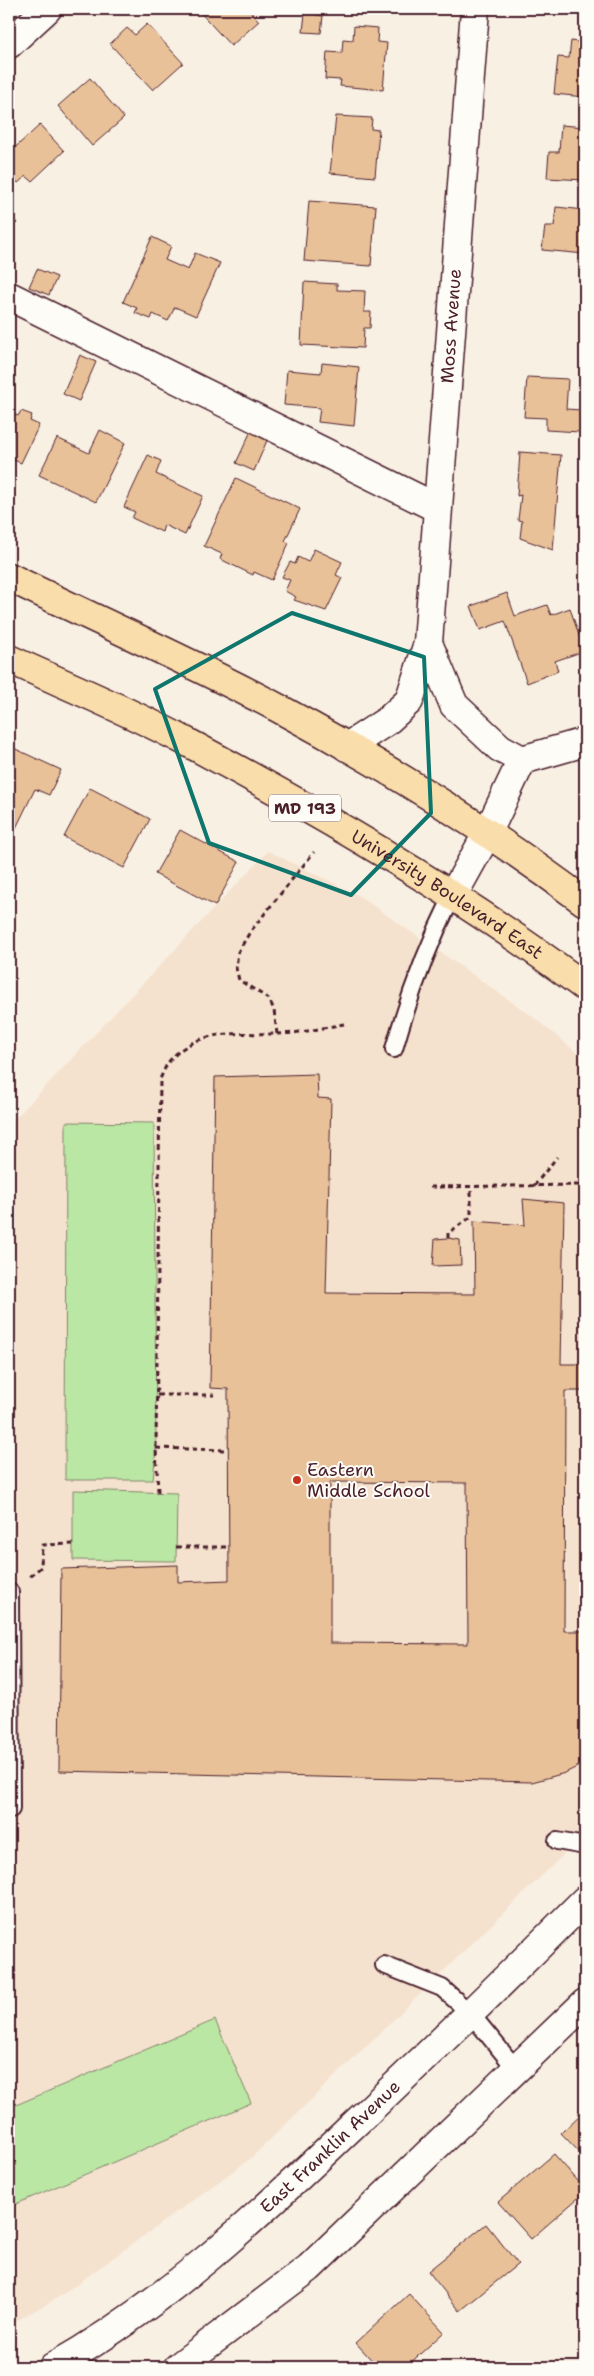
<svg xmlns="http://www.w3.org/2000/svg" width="594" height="2376" font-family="'Shantell Sans',sans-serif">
  <rect width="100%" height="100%" fill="#f9f0e4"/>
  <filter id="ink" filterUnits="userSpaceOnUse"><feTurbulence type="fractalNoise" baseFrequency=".02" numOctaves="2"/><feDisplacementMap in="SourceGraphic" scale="10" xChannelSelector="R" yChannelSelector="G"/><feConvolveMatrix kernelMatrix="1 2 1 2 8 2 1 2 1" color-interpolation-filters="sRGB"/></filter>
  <g filter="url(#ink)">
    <!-- built -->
    <path fill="#f4e2ce" d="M268,851L358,895L532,1016L585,1059V1834L250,2159L59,2297L9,2325V1125Z"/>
    <!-- green -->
    <path fill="#bbe7a5" stroke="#828368" d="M66,1122L154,1123L156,1448L153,1480H65Z
      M73,1490L177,1493L176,1561L73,1560Z
      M215,2020L251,2103L9,2207V2108Z"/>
    <!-- building -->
    <path fill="#e9c199" stroke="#4a1f2b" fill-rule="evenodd" d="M197,9H248L259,21L231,46Z
      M305,13L323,16L321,33L303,32Z
      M147,24L183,63L153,90L110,44L127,28L135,35Z
      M354,26L378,28L377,42L387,43L383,90L340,86L341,80L325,79L327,52L342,53L343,39L353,40Z
      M571,41L585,43V97L554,94L558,57L569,58Z
      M90,78L124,118L92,146L58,106Z
      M336,116L372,118L371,129L379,130L375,177L330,173Z
      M40,125L64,151L32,181L26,176L18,183L9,174V153Z
      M561,125L585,127V180L547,178L549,152H559Z
      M309,201L376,206L371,266L304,261Z
      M556,207L585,210V254L542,250L545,226H554Z
      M9,214L17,223L9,230Z
      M152,237L171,246L165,260L188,270L195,253L220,263L196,316L175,307L168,321L153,314L151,319L135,313L137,308L123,302Z
      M37,269L57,277L49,295L29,287Z
      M304,282L337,284V290L365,291L364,312H371L370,328H364L363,348L301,345Z
      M80,355L96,362L79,401L63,394Z
      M322,363L359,367L354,426L318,422L320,408L284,405L287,370L321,373Z
      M527,377L568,379L566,409L581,410L580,432L546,430V418L524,417Z
      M21,411L32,415L30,421L39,425L21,463L9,458V412L18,416Z
      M100,430L125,443L96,502L39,475L57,438L89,453Z
      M251,431L268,438L254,471L236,463Z
      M520,452L561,455L553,550L520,538L522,521L518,520L521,495L517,496Z
      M148,455L161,461L156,474L203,496L185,535L164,525L162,532L132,518L135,512L124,507Z
      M236,478L300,509L285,541L289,543L272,580L254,572L253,575L220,559L222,554L204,546Z
      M314,549L342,562L336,575L342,578L326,611L294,600L296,597L285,591L290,580L282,577L290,562L295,564L298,557L308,562Z
      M507,593L515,616L547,605L551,615L570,608L584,651L555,661L558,671L527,683L505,621L480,630L471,606Z
      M9,746L61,770L49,795L35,789L16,828L9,825Z
      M90,788L150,819L124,868L64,837Z
      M180,830L239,862L215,906L155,874Z
      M317,1074L318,1098L331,1099L326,1293L475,1294L474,1221L525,1225L523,1199L564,1203L561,1364H585V1391H565L564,1631H585V1763L565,1773L532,1782L59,1771L61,1569L178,1565V1582L229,1580L228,1389L210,1388L215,1077ZM330,1482L467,1483L468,1644L330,1643Z
      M448,1238L460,1240L461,1265L433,1266L435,1239Z
      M585,2110V2158L561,2133Z
      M554,2154L585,2189V2192L531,2239L498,2202Z
      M486,2224L518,2264L460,2311L428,2271Z
      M409,2294L444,2332L406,2367H378L356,2343Z"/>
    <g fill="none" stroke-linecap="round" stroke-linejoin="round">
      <defs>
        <path id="service" d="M394,1049C409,996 427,947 452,897
          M10,1592L11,1809
          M557,1841L585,1846
          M384,1965L442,1988L471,2014L516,2069"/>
        <g id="minor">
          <path d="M475,9L428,643L454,705L500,748L522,760"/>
          <path d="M9,44L47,9"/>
          <path d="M9,296L437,508"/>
          <path d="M347,747L387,721L409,701L428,643"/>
          <path d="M452,897L487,834L522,760L585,742"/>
          <path id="s1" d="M53,2367C163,2305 253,2221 344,2134C426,2057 506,1979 585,1900"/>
          <path d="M178,2367L309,2268L585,2003"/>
        </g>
        <g id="primary">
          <path d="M9,577C98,621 190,661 278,708C384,765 489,830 585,902"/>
          <path id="s2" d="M9,659C68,686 129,711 187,742C322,814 462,895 585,987"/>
        </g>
      </defs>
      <!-- service casing -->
      <use href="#service" stroke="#4a1f2b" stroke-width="20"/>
      <!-- minor casing -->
      <use href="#minor" stroke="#4a1f2b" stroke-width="31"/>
      <!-- primary casing -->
      <use href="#primary" stroke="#4a1f2b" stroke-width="31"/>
      <!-- path -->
      <path stroke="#4a1f2b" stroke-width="3" stroke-dasharray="5 4" stroke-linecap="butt" d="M277,1034L274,1010L269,999L239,980L236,968L238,952L250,932L314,852
        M534,1186L557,1157
        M430,1187L580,1185L585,1189
        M448,1238V1233L471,1217V1187
        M157,1395H214
        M156,1448L228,1450
        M158,1492L156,1448L160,1079C163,1073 166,1064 171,1059C199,1028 239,1034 276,1034C298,1034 322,1028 344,1024
        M176,1547H229
        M30,1576L41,1567L42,1545L73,1544"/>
      <!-- service -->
      <use href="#service" stroke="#fdfcf7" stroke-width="16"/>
      <!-- minor -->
      <use href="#minor" stroke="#fdfcf7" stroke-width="28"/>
      <!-- primary -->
      <use href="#primary" stroke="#f9deab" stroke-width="28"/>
    </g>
  </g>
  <!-- marked area -->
  <path fill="none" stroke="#0f766e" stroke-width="4" stroke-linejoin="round" d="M292,613L424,657L431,813L351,895L209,843L155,689Z"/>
  <!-- markers -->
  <circle fill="#c8321e" stroke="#fdfcf7" stroke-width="2" cx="297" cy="1480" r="5"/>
  <g text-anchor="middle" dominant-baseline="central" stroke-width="4" stroke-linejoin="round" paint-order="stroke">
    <!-- shield labels -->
    <rect fill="#fdfcf7" stroke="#806168" stroke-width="1" x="269" y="794.5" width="72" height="27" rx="4"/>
    <g font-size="16" font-weight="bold" fill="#4a1f2b">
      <text x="305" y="808">MD 193</text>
    </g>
    <!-- street labels -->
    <g font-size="18" fill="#4a1f2b" stroke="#fdfcf7">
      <text transform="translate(451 326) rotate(-86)">Moss Avenue</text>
      <text stroke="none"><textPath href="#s2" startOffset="498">University Boulevard East</textPath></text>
      <text stroke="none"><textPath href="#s1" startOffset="355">East Franklin Avenue</textPath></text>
    </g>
    <!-- poi labels -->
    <g font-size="18" fill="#4a1f2b" stroke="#fdfcf7" text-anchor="start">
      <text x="307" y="1470">Eastern<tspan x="307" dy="21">Middle School</tspan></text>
    </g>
  </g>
  <!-- margin -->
  <rect width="594" height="2376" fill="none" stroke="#fdfcf7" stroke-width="30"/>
  <rect x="15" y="15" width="564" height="2346" fill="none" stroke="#4a1f2b" stroke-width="2" filter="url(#ink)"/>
</svg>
